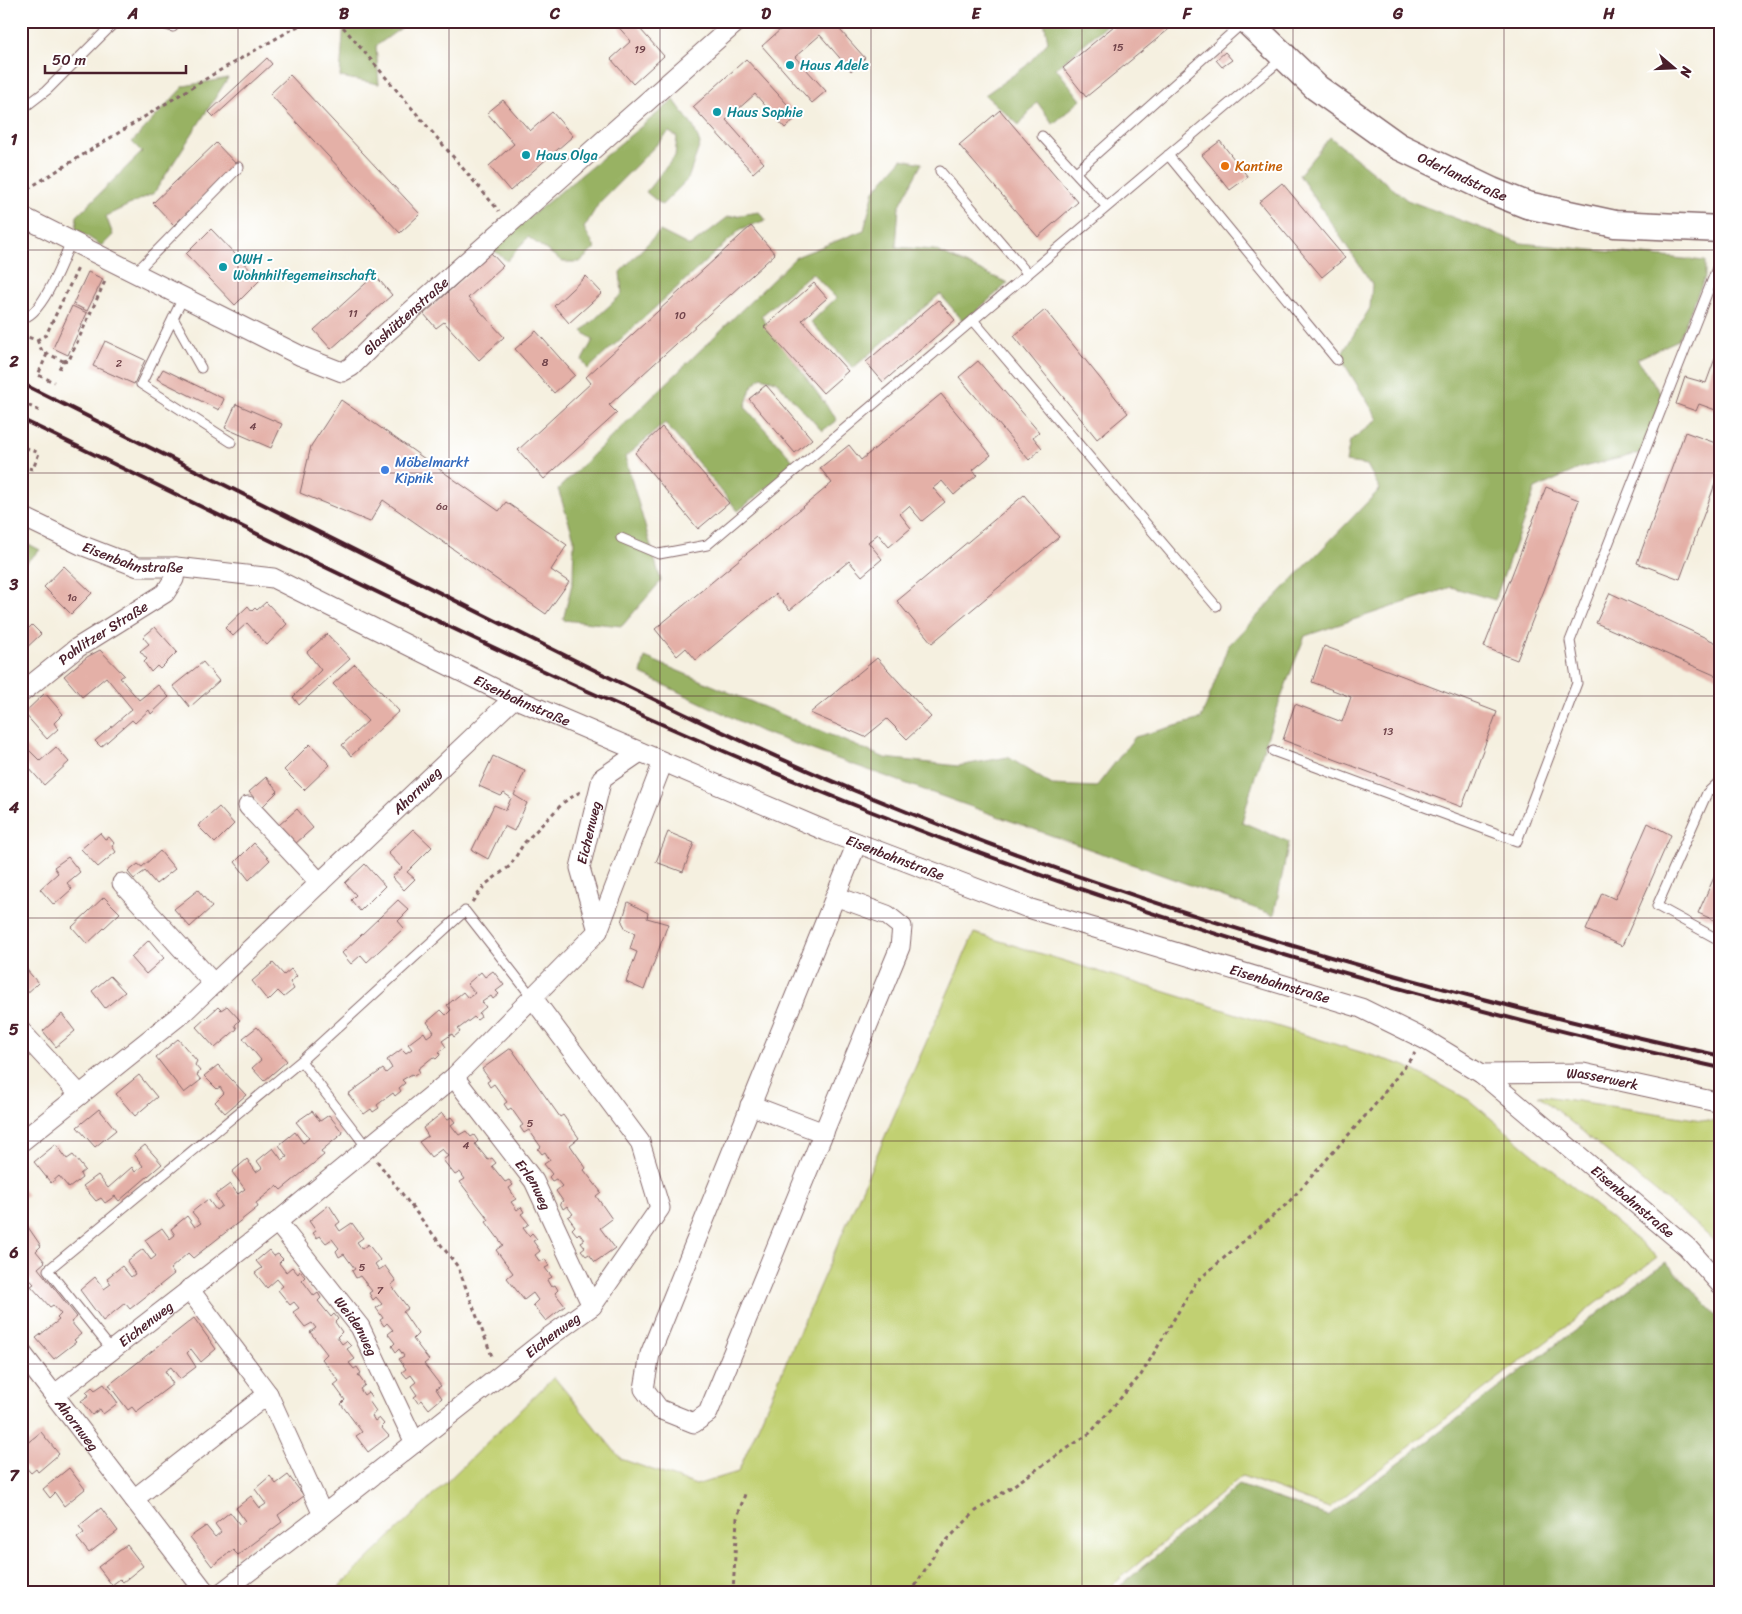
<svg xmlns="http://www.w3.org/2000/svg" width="1742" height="1614" font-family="Sriracha,sans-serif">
  <rect width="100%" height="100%" fill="#fff"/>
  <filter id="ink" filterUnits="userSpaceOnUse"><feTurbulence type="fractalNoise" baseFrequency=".02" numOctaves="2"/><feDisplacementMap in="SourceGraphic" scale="10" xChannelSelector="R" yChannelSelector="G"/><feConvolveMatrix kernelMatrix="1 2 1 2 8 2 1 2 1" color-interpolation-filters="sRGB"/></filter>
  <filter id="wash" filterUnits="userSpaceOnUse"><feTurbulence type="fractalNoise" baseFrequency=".0096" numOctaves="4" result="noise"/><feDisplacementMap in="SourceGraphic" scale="20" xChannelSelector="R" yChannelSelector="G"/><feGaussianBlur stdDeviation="1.12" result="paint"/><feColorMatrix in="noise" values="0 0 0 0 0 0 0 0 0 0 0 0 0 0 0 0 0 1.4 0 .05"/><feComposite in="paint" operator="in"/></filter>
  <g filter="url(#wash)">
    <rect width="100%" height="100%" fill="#f5f0e0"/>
    <!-- green -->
    <path fill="#c1d072" stroke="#86784e" d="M974,933L1406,1066L1469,1100L1657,1257L1329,1508L1242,1476L1103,1593H333L554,1377L621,1459L696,1485L738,1472Z
      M1538,1095L1721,1123V1248L1700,1228Z"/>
    <!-- forest -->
    <path fill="#98b264" stroke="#716848" d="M344,21H411L376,46L379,84L340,77Z
      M1044,21H1111L1056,68L1081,100L1053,124L1037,102L1019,125L985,95L1026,66L1048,42Z
      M228,78L154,193L106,216L113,235L102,246L76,229L77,216L142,152L132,142L184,86Z
      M674,100L694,128L700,144L688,179L662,205L646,192L675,156L677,137L669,132L599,203L584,228L595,248L580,262H563L528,237L507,261L491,248Z
      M1330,137L1407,200L1521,243L1705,261V277L1678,340L1637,359L1665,400L1649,451L1583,467L1535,489L1495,600L1451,587L1305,636C1280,697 1259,758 1242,822L1289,842L1274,915L762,732L641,674L645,657L885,758L958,766L1008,757L1052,785L1096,787L1135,737L1201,719L1228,646L1380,489L1367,465L1346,462L1350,441L1378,419L1340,357L1370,308L1372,284L1299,175Z
      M902,159L922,163L899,207L896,247L934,250L1008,283L964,322L940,294L853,368L811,322L836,298L812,273L761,316L837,420L822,431L776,381L761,377L751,388L745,407L796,464L738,511L665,423L625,457L661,581L622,626L563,620L573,580L574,538L558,489L796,257L864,230L874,191Z
      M759,212L766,220L741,229L588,369L582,360L593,340L582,331L622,294L620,272L660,231L690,246L728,217Z
      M21,540L40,550L21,567Z
      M1666,1262L1721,1320V1593H1112L1239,1485L1328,1516Z"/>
    <g id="blocks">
      <!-- building -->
      <path fill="#e4b0a7" d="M613,21H633L664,56L633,84L611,59L631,41Z
        M790,21H832L865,58L851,71L820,35L795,57L826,91L812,103L762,46Z
        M1120,21H1171L1174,25L1086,97L1063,68Z
        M1225,52L1232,60L1222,67L1216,60Z
        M267,58L272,64L214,117L209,112Z
        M746,59L798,116L785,128L755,94L726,120L764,163L753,173L693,107Z
        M290,75L420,214L400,233L270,94Z
        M503,100L530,131L552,112L573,136L510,191L489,166L514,144L487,113Z
        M1000,110L1078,202L1038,237L959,145Z
        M1220,141L1248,177L1230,190L1202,155Z
        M216,143L237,165L174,225L153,203Z
        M1282,183L1345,258L1322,277L1259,202Z
        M751,226L775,254L609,405L617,413L544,479L518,450L591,383L586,377Z
        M211,229L260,280L235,305L186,254Z
        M491,253L503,266L468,298L504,337L479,360L444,322L436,328L424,314Z
        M88,272L103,279L87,311L73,304Z
        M375,275L392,295L331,349L314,330Z
        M586,276L602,293L569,323L554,306Z
        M814,283L827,298L802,320L848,371L823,393L764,327Z
        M938,300L955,320L883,382L866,362Z
        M72,306L87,313L68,355L53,348Z
        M1045,310L1128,413L1097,439L1014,336Z
        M536,331L575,375L554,393L515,349Z
        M105,341L145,360L134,384L93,366Z
        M1721,342V412L1699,404L1696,411L1676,404L1685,377L1706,383Z
        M978,361L1039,432L1033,437L1042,448L1029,460L959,377Z
        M163,369L224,399L219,410L157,379Z
        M766,385L812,439L795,453L749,399Z
        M941,394L991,455L973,470L977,475L954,495L942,481L933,488L945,502L922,521L909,506L900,514L911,528L889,547L878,534L868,542L882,559L862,576L849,561L790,610L776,594L696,660L686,648L677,656L655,629L832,483L820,468L849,445L861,460Z
        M341,400L499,511L506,502L567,545L551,570L569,582L546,614L383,500L370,522L300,493L311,446Z
        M236,404L282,424L271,448L225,428Z
        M662,427L729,503L698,529L635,453Z
        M1685,432L1721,445V468L1680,579L1637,563Z
        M1546,487L1579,500L1517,660L1484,647Z
        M1024,495L1059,537L932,643L897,601Z
        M64,566L92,593L71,614L44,587Z
        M1610,593L1721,645V678L1596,623Z
        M266,602L287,624L267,645L247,623L233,636L225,628L248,606L252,611L255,608L257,610Z
        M21,621L28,629L32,625L41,634L21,653Z
        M155,627L177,652L160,669L157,666L151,672L144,662L147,659L140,651L149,644L143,637Z
        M327,634L350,659L299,705L293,697L321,670L307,652Z
        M1324,646L1497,712L1462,807L1283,740L1295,704L1342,722L1351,697L1312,682Z
        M100,650L124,675L120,678L139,700L158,685L169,697L151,714L149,710L135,723L132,720L101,747L95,741L132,709L106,677L82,697L64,676L87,657Z
        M877,658L931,717L907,739L887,719L865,737L810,713Z
        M203,662L219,681L190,707L173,686Z
        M355,664L399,711L351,756L342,745L368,721L333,684Z
        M45,693L63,714L54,723L58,729L47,739L24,713Z
        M21,742L40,761L56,747L69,762L44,785L21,759Z
        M310,744L330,765L304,790L284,770Z
        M493,756L525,771L514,795L527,803L514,831L504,826L488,859L472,850L494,805L506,810L511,798L504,793L501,796L479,786Z
        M266,777L278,791L262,807L249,792Z
        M219,807L234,824L215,843L198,826Z
        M297,809L313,828L295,844L279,825Z
        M1648,823L1671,835L1622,946L1586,930L1602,893L1615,899Z
        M413,829L432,847L407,872L415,879L404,890L392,877L402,868L388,853Z
        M668,832L694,843L683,872L656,862Z
        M100,833L105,839L109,837L114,843L112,846L116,852L98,867L81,849Z
        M254,843L270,860L249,880L235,862Z
        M160,851L175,869L156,884L145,871L134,879L128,872L138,864L142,867Z
        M68,857L80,872L67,883L72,889L54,905L40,889L58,873L54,867Z
        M1721,862V923L1698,913Z
        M365,864L385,886L360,911L351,900L356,895L345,883Z
        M198,890L212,907L190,927L174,909Z
        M104,897L120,913L87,944L72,927Z
        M398,900L409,910L398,921L404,928L367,962L361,955L351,964L342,953Z
        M628,902L648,913L647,918L668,924L644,990L626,982L637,952L630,949L635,933L626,929L622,922Z
        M149,940L164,958L146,974L131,957Z
        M21,963L38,983L21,999Z
        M273,963L284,975L291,969L297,976L290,982L294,989L284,997L278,991L268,1001L252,981Z
        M493,971L504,985L496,991L499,994L493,999L491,996L482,1002L486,1007L479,1013L481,1017L477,1020L474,1017L458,1029L460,1032L454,1037L452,1034L442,1041L446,1047L439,1052L440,1055L436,1059L433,1057L418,1069L420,1072L414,1076L412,1074L402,1080L405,1083L399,1088L401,1091L395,1096L393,1093L377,1105L379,1108L373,1112L371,1109L364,1114L348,1094L383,1069L386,1073L392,1068L387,1060L402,1049L406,1053L412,1049L408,1044L424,1032L427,1037L434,1032L427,1022L441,1010L446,1015L451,1010L447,1005L463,992L468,998L475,993L467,984L481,972L485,977Z
        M110,976L125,992L105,1008L92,991Z
        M227,1006L240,1020L235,1025L237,1029L215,1048L196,1027L218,1007L221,1010Z
        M62,1014L75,1031L56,1047L43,1031Z
        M257,1027L287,1061L264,1081L252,1068L261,1060L243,1038Z
        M178,1039L197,1061L195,1065L200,1071L197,1075L201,1080L184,1093L156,1057Z
        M511,1048L560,1117L563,1115L579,1138L570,1145L586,1168L584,1170L601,1192L596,1196L612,1219L600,1228L615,1248L595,1262L589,1254L586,1256L581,1250L585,1247L581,1242L584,1240L579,1233L577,1235L572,1229L575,1226L568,1217L573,1214L567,1206L563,1209L560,1203L563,1201L556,1191L562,1186L556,1179L552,1181L549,1177L552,1174L544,1164L550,1160L545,1152L542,1154L538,1149L541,1147L529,1130L524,1133L520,1127L523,1125L511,1108L508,1110L504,1104L507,1102L494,1084L490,1087L487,1082L490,1080L482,1069Z
        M218,1065L246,1095L225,1113L215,1102L224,1093L220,1087L217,1089L204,1076Z
        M139,1075L157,1097L135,1116L116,1094Z
        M99,1109L116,1130L95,1147L77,1127Z
        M312,1111L320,1121L329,1115L343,1133L321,1151L324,1155L281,1190L277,1186L256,1203L258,1207L193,1258L188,1253L170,1269L174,1274L130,1309L125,1303L103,1321L80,1290L95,1277L104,1289L111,1284L107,1278L122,1266L131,1277L135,1274L127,1261L143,1249L151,1260L156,1256L145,1240L162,1228L170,1239L175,1235L171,1229L187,1216L195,1227L201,1223L192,1212L208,1199L216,1210L222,1206L215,1195L230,1184L238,1194L245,1189L232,1172L247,1159L256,1172L262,1168L257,1161L273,1148L282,1160L287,1157L279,1145L295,1132L303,1143L309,1138L296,1122Z
        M442,1113L447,1120L451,1117L455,1122L451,1125L459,1135L466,1131L471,1137L474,1135L478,1141L475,1144L488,1160L492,1158L496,1163L492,1166L505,1182L509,1180L513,1185L509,1188L516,1199L511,1202L517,1210L521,1207L524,1212L521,1214L529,1224L523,1228L529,1236L532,1233L537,1239L533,1241L540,1251L535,1255L540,1262L545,1259L549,1266L545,1268L552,1277L547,1280L551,1287L555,1285L558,1290L555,1293L565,1306L546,1321L533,1305L538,1300L533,1293L524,1300L507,1278L513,1273L496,1250L503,1245L486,1222L489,1220L460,1182L465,1179L460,1172L455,1175L443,1160L448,1156L442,1149L431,1157L419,1142L428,1136L423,1128Z
        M56,1144L67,1159L73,1155L85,1170L80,1174L82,1178L69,1188L59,1176L51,1183L34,1162Z
        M145,1145L162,1164L119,1201L115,1196L105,1203L101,1198L96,1201L83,1186L98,1175L108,1188L132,1167L135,1172L143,1166L134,1154Z
        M21,1187L28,1195L21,1200Z
        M329,1205L340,1222L336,1225L340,1231L352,1223L363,1238L357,1242L362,1249L368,1244L380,1260L375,1264L379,1270L385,1266L396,1281L391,1285L408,1308L403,1312L418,1334L413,1339L429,1360L424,1364L441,1386L436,1389L442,1398L429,1409L422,1400L418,1403L414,1397L417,1395L411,1386L416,1382L411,1375L407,1378L402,1372L406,1369L399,1359L404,1356L399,1349L396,1352L392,1346L395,1343L388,1334L393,1330L387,1323L384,1326L380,1320L383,1318L376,1308L382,1304L376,1297L373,1300L369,1293L372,1291L360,1276L356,1278L352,1271L355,1269L344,1254L339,1257L336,1251L339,1248L332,1239L326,1243L320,1236L317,1238L313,1233L316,1231L309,1221Z
        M28,1227L41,1246L36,1251L45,1262L38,1268L77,1317L71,1322L81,1334L74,1340L76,1342L54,1359L36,1338L59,1320L57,1318L61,1314L53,1305L50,1307L31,1286L34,1284L21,1270V1232Z
        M269,1250L274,1256L278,1254L283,1259L279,1263L286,1272L292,1267L298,1274L300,1271L305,1277L302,1280L314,1296L318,1293L321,1298L318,1301L331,1317L334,1314L338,1319L335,1322L342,1332L337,1337L342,1344L346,1341L351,1346L347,1349L355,1359L349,1363L354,1369L357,1367L361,1373L358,1375L365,1385L360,1389L364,1395L368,1392L372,1398L369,1401L376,1411L372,1416L375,1421L379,1418L384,1424L381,1427L389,1436L368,1452L356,1436L362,1432L341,1404L345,1400L334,1385L339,1381L322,1359L327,1354L310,1332L316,1328L312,1323L305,1327L293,1312L299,1308L294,1302L290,1305L278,1290L283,1286L277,1279L267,1288L255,1273L262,1268L256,1261Z
        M194,1318L216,1349L201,1362L191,1349L187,1353L196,1367L180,1379L171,1367L165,1371L173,1384L136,1412L132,1407L128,1410L109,1385Z
        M104,1384L118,1403L103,1414L100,1409L92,1415L81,1401L89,1395L86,1392L92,1387L95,1390Z
        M41,1432L59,1454L38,1472L36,1469L31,1473L21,1462V1448Z
        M69,1468L85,1489L64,1506L55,1493L50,1498L43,1489Z
        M288,1475L304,1496L278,1515L282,1522L238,1555L233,1550L212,1566L190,1537L206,1526L215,1537L221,1532L215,1524L230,1512L240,1525L245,1521L236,1508L251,1496L260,1508L266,1504L255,1489L270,1476L276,1484Z
        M101,1508L118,1531L89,1553L77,1538L84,1533L79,1526Z
        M127,1545L143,1566L123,1582L120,1579L112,1585L98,1567Z"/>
    </g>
  </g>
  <g filter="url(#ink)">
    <use href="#blocks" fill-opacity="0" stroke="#86686a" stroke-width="1"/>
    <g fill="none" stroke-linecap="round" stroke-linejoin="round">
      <defs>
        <path id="lane" d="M153,21L173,27
          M21,110L47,90L116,21
          M1042,136L1107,207
          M1168,155L1337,360
          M940,171L1028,274
          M1076,172L1245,21
          M136,272L239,167
          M183,298L141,384L231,442
          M21,318C41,319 64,258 71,241
          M173,318L201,368
          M973,320L1216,606
          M621,538L659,554L707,545L1282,59
          M1273,751L1517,841L1577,683L1570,641L1721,258
          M1721,780L1707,793L1657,906L1721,941
          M301,1061L368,1149
          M111,1349L48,1270L301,1061L465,911L532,997"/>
        <g id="street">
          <path id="s1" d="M21,216L301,356L342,372L351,367L376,342L738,21"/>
          <path id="s2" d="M21,516L81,545L138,567H176L273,578L514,698L826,831L1028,908L1361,1008L1426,1040L1482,1074L1687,1247L1721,1285"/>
          <path id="s3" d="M21,693L77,648L165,593L174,579L176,567"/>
          <path d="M248,806L320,883"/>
          <path d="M122,883L214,984"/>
          <path d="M835,896L887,915L902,927L900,947L708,1413L694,1423L659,1409L644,1389L650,1354L857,843"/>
          <path id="s4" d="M598,931L580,868L602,778L640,752"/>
          <path d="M21,1031L80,1095"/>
          <path id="s5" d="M1482,1074L1583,1073L1721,1103"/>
          <path id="s6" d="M454,1077L534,1181L592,1306"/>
          <path d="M750,1105L824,1133"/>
          <path id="s7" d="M21,1142L185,1011L514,698"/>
          <path id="s8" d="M277,1222L360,1327L415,1443"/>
          <path d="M189,1289L268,1394L323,1515"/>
          <path id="s9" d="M21,1352L206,1593"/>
          <path id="s10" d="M54,1395L277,1222L454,1077L598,931L663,762"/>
          <path d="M134,1499L268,1394"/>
          <path id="s11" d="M221,1593L323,1515L549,1337L592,1306L660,1208L640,1142L532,997"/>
        </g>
        <g id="secondary">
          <path id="s12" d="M1247,21L1317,88L1398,146L1492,191L1527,205L1615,224L1721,229"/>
        </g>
      </defs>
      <!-- lane casing -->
      <use href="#lane" stroke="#86686a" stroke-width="11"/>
      <!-- street casing -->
      <use href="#street" stroke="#86686a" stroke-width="21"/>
      <!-- secondary casing -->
      <use href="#secondary" stroke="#86686a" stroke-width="29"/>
      <!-- path -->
      <path stroke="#86686a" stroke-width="3" stroke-dasharray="4 4" stroke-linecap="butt" d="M338,21L499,211
        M21,193L217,72L307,21
        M21,335L37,340L46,335L79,266
        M37,340L42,351L63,361L58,371
        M47,354L38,375L54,382
        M63,361L69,360L106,279
        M21,402L40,411
        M21,467L33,469L39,453L24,447
        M472,902L486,884L510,866L524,843L564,802L580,792
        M377,1161L458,1267L493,1359
        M733,1593L737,1518L746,1491
        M911,1593L937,1550L976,1511L1090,1433L1141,1375L1196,1282L1288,1203L1374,1106L1415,1053"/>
      <!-- lane -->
      <use href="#lane" stroke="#fff" stroke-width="9"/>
      <!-- street -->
      <use href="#street" stroke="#fff" stroke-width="19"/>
      <!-- secondary -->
      <use href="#secondary" stroke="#fff" stroke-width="26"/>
      <!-- rail -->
      <path stroke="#4a1f2b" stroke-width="4" d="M21,383C187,465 351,549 516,631C634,690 752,749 875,799C1148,911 1433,993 1721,1056
        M21,419C299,553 575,695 862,808C1141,919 1428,1004 1721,1068"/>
    </g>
  </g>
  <!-- grid -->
  <path fill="none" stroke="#4a1f2b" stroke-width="1" stroke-opacity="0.55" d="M238,21V1593M449,21V1593M660,21V1593M871,21V1593M1082,21V1593M1293,21V1593M1504,21V1593M21,250H1721M21,473H1721M21,696H1721M21,918H1721M21,1141H1721M21,1364H1721"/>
  <!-- markers -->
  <g fill="#0f9aa8" stroke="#fff" stroke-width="2">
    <circle cx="790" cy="65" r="5"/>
    <circle cx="717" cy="112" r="5"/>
    <circle cx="526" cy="155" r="5"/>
    <circle cx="223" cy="267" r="5"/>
  </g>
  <circle fill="#e8710a" stroke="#fff" stroke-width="2" cx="1225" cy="166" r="5"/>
  <circle fill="#3f7fe0" stroke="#fff" stroke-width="2" cx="385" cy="470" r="5"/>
  <g text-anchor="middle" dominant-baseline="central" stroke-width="4" stroke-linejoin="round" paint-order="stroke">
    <!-- number labels -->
    <g font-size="11" fill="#70434a">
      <text x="1118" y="47">15</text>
      <text x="640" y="49">19</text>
      <text x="353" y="313">11</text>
      <text x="680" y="315">10</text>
      <text x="545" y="362">8</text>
      <text x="119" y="363">2</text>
      <text x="253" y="426">4</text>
      <text x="442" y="506">6a</text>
      <text x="72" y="597">1a</text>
      <text x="1388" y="731">13</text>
      <text x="530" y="1123">5</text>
      <text x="466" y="1145">4</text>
      <text x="362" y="1267">5</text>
      <text x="380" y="1290">7</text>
    </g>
    <!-- culture labels -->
    <g font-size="14" fill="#0d838f" stroke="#fff" text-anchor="start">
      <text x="800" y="65">Haus Adele</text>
      <text x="727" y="112">Haus Sophie</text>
      <text x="536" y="155">Haus Olga</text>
      <text x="233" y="259">OWH -<tspan x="233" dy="16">Wohnhilfegemeinschaft</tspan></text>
    </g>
    <!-- food labels -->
    <g font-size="14" fill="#c56008" stroke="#fff" text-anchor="start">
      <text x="1235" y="166">Kantine</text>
    </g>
    <!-- street labels -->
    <g font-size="14" fill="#4a1f2b" stroke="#fff">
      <text stroke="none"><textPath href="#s12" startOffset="268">Oderlandstraße</textPath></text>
      <text stroke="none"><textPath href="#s1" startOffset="442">Glashüttenstraße</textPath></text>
      <text stroke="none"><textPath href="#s2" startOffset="121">Eisenbahnstraße</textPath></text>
      <text stroke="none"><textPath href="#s3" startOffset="102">Pohlitzer Straße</textPath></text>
      <text stroke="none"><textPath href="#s2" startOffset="541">Eisenbahnstraße</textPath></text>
      <text stroke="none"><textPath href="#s7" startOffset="530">Ahornweg</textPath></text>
      <text stroke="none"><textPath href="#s4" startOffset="102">Eichenweg</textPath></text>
      <text stroke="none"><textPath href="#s2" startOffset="946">Eisenbahnstraße</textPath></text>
      <text stroke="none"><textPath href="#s2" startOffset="1351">Eisenbahnstraße</textPath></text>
      <text stroke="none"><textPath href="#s5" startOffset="121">Wasserwerk</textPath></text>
      <text stroke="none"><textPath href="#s6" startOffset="134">Erlenweg</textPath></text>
      <text stroke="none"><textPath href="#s2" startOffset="1771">Eisenbahnstraße</textPath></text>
      <text stroke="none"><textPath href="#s10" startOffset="116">Eichenweg</textPath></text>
      <text stroke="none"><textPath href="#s8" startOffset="131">Weidenweg</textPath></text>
      <text stroke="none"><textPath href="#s11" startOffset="420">Eichenweg</textPath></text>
      <text stroke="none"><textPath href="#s9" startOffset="92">Ahornweg</textPath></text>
    </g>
    <!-- shop labels -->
    <g font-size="14" fill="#366cbe" stroke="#fff" text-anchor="start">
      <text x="395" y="462">Möbelmarkt<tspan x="395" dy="16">Kipnik</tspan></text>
    </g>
  </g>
  <!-- margin -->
  <rect width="1742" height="1614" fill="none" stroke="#fff" stroke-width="55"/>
  <!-- north arrow -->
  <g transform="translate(1674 68) rotate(109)" stroke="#ffffff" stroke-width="4" paint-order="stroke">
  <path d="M0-4L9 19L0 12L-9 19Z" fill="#4a1f2b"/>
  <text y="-8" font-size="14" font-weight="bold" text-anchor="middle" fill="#4a1f2b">N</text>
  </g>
  <!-- scale -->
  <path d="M45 65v8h141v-8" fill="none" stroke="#4a1f2b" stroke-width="2.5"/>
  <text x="52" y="65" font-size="15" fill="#4a1f2b" stroke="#ffffff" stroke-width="4" paint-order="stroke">50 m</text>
  <rect x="28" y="28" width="1686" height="1558" fill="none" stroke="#4a1f2b" stroke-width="2"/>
  <g font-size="16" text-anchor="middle" font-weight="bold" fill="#4a1f2b">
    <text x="133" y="19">A</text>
    <text x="344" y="19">B</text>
    <text x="555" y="19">C</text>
    <text x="766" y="19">D</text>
    <text x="976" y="19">E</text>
    <text x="1187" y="19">F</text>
    <text x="1398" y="19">G</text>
    <text x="1609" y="19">H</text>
    <text x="14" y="145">1</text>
    <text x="14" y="367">2</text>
    <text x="14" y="590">3</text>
    <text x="14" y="813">4</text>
    <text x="14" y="1035">5</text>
    <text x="14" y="1258">6</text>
    <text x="14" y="1481">7</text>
  </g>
</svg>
